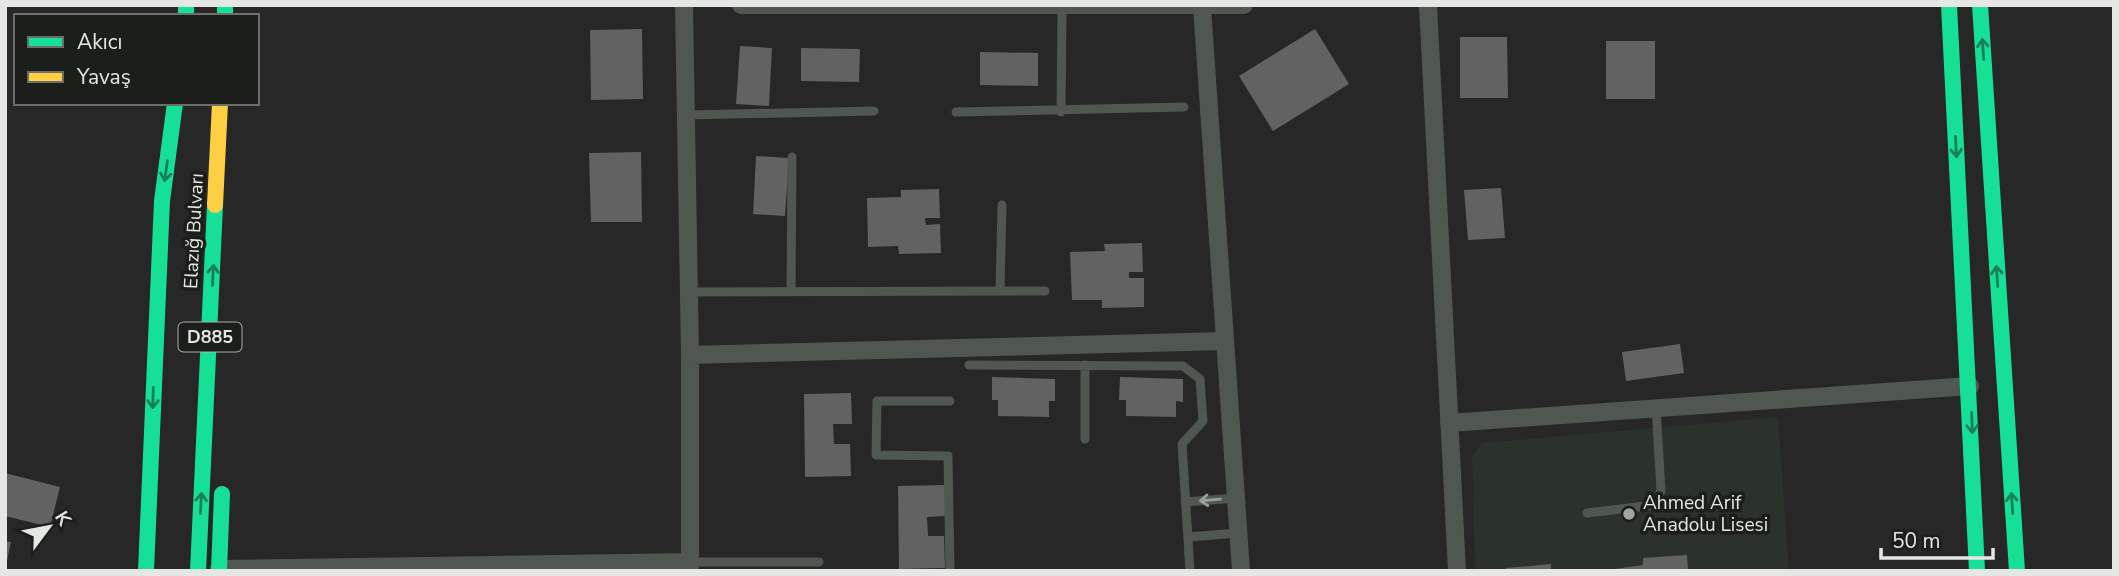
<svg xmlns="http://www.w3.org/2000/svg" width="2119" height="576" font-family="'Nunito Sans',sans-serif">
  <rect width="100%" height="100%" fill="#262726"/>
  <!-- built -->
  <path fill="#2b312b" d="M1778,417L1789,571H1475L1472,456L1482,443Z"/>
  <!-- building -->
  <path fill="#616261" d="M642,29L643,99L591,100L590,30Z
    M1315,29L1349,84L1273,131L1239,76Z
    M1460,37H1507L1508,98H1460Z
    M1606,41H1655V99H1606Z
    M740,46L772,48L769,106L736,104Z
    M801,48L860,49L859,82L801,81Z
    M980,52L1038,53V86L980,85Z
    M641,152L642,222H591L589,153Z
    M756,156L789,158L785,216L753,214Z
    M1501,188L1505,238L1468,240L1464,190Z
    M939,189L940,218H925L926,225L940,224L941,253L899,254L898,246L868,247L867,198L901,197V190Z
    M1142,243L1143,272H1129V278H1144V307L1102,308V300H1072L1070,252L1105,251L1104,244Z
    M1680,344L1684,373L1626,381L1622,352Z
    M992,377L1055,379V401H1049V417L998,416V400H992Z
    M1120,377L1183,379V402L1176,401V417L1126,416V400H1119Z
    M851,393L852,424H833L834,444H850L851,476L805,477L804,394Z
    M5,473L60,487L50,527L5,516Z
    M945,485V516L927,517L928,536H944L945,568L899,569L898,486Z
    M5,541L11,542L6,566H5Z
    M1687,555L1688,571H1601L1643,565V558Z
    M1551,564V571H1506V568Z"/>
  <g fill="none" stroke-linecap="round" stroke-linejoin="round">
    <!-- lane -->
    <path stroke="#505750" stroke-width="9" d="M956,112L1184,107
      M1061,112L1062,7
      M686,115L874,111
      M1000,291L1002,205
      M689,292L1045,291
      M791,292L792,157
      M969,365L1183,366L1200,379L1203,421L1182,444L1190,571
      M1085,439V365
      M1185,502L1236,498
      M1587,513L1654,505L1661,491L1656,407
      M1188,537L1238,533
      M690,562H819
      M950,571L948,456L876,455L877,401H950"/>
    <!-- street -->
    <path stroke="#505750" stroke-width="18" d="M684,5L690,355V571
      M741,5H1244
      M1428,5L1457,571
      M1202,7L1241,571
      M690,355L1225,341
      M1449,423L1970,386
      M219,569L690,562"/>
    <!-- fast -->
    <path stroke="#16e098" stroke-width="16" d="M186,5V16
      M225,5V16
      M1949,5L1977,571
      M1980,5L2017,571
      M146,571L162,201L175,103
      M198,571L215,205
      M219,571L222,494"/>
    <!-- slow -->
    <path stroke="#ffcf43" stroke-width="16" d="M215,205L220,103"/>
  </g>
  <!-- one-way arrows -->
  <defs><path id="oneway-shaft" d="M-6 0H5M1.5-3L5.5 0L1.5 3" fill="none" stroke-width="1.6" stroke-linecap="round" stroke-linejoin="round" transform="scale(1.75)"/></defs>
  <g stroke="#197f5a">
    <use href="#oneway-shaft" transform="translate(1983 49) rotate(-94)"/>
    <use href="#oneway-shaft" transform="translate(1956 147) rotate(87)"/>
    <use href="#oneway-shaft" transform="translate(166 171) rotate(98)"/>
    <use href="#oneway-shaft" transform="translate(213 275) rotate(-87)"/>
    <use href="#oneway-shaft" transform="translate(1997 276) rotate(-94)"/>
    <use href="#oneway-shaft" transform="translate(153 398) rotate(92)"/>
    <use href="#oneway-shaft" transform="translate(1972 423) rotate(88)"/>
    <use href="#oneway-shaft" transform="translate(201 503) rotate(-87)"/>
    <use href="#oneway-shaft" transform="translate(2012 503) rotate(-94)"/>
  </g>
  <use stroke="#9a9f9a" href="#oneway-shaft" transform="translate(1210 500) rotate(175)"/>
  <!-- markers -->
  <circle fill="#a2a4a2" stroke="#1c1e1c" stroke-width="2.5" cx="1629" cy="514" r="7"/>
  <g text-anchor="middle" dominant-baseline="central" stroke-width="7" stroke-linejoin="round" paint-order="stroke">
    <!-- shield labels -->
    <rect fill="#1c1e1c" stroke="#a9aba9" stroke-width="2" x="178.5" y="322.5" width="63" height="29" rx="5"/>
    <g font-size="18" font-weight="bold" fill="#e5e7e5">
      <text x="210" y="337">D885</text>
    </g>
    <!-- street labels -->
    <g font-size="19" fill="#e5e7e5" stroke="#1c1e1c">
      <text transform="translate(194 231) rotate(-87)">Elazığ Bulvarı</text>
    </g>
    <!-- poi labels -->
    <g font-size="19" fill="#e5e7e5" stroke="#1c1e1c" text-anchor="start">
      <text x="1643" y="503">Ahmed Arif<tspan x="1643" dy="22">Anadolu Lisesi</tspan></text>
    </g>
  </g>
  <!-- border -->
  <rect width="2119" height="576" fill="none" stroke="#e5e7e5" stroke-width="14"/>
  <!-- legend -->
  <rect x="14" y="14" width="245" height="91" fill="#1c1e1c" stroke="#6c6e6c" stroke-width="2"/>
  <rect x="28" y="37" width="35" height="10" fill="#16e098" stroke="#6c6e6c" stroke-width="2"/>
  <text x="77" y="49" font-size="21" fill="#e5e7e5">Akıcı</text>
  <rect x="28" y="72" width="35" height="10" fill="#ffcf43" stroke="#6c6e6c" stroke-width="2"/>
  <text x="77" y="84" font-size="21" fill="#e5e7e5">Yavaş</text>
  <!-- north arrow -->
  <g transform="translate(49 527) rotate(58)" stroke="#1c1e1c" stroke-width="5" paint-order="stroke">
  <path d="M0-5L12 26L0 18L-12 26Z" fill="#e5e7e5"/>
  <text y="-10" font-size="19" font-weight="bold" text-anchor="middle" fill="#e5e7e5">K</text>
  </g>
  <!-- scale -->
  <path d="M1881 548v10h112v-10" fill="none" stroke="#e5e7e5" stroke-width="3.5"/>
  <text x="1892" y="548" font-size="21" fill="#e5e7e5" stroke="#1c1e1c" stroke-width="5" paint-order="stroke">50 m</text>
</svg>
